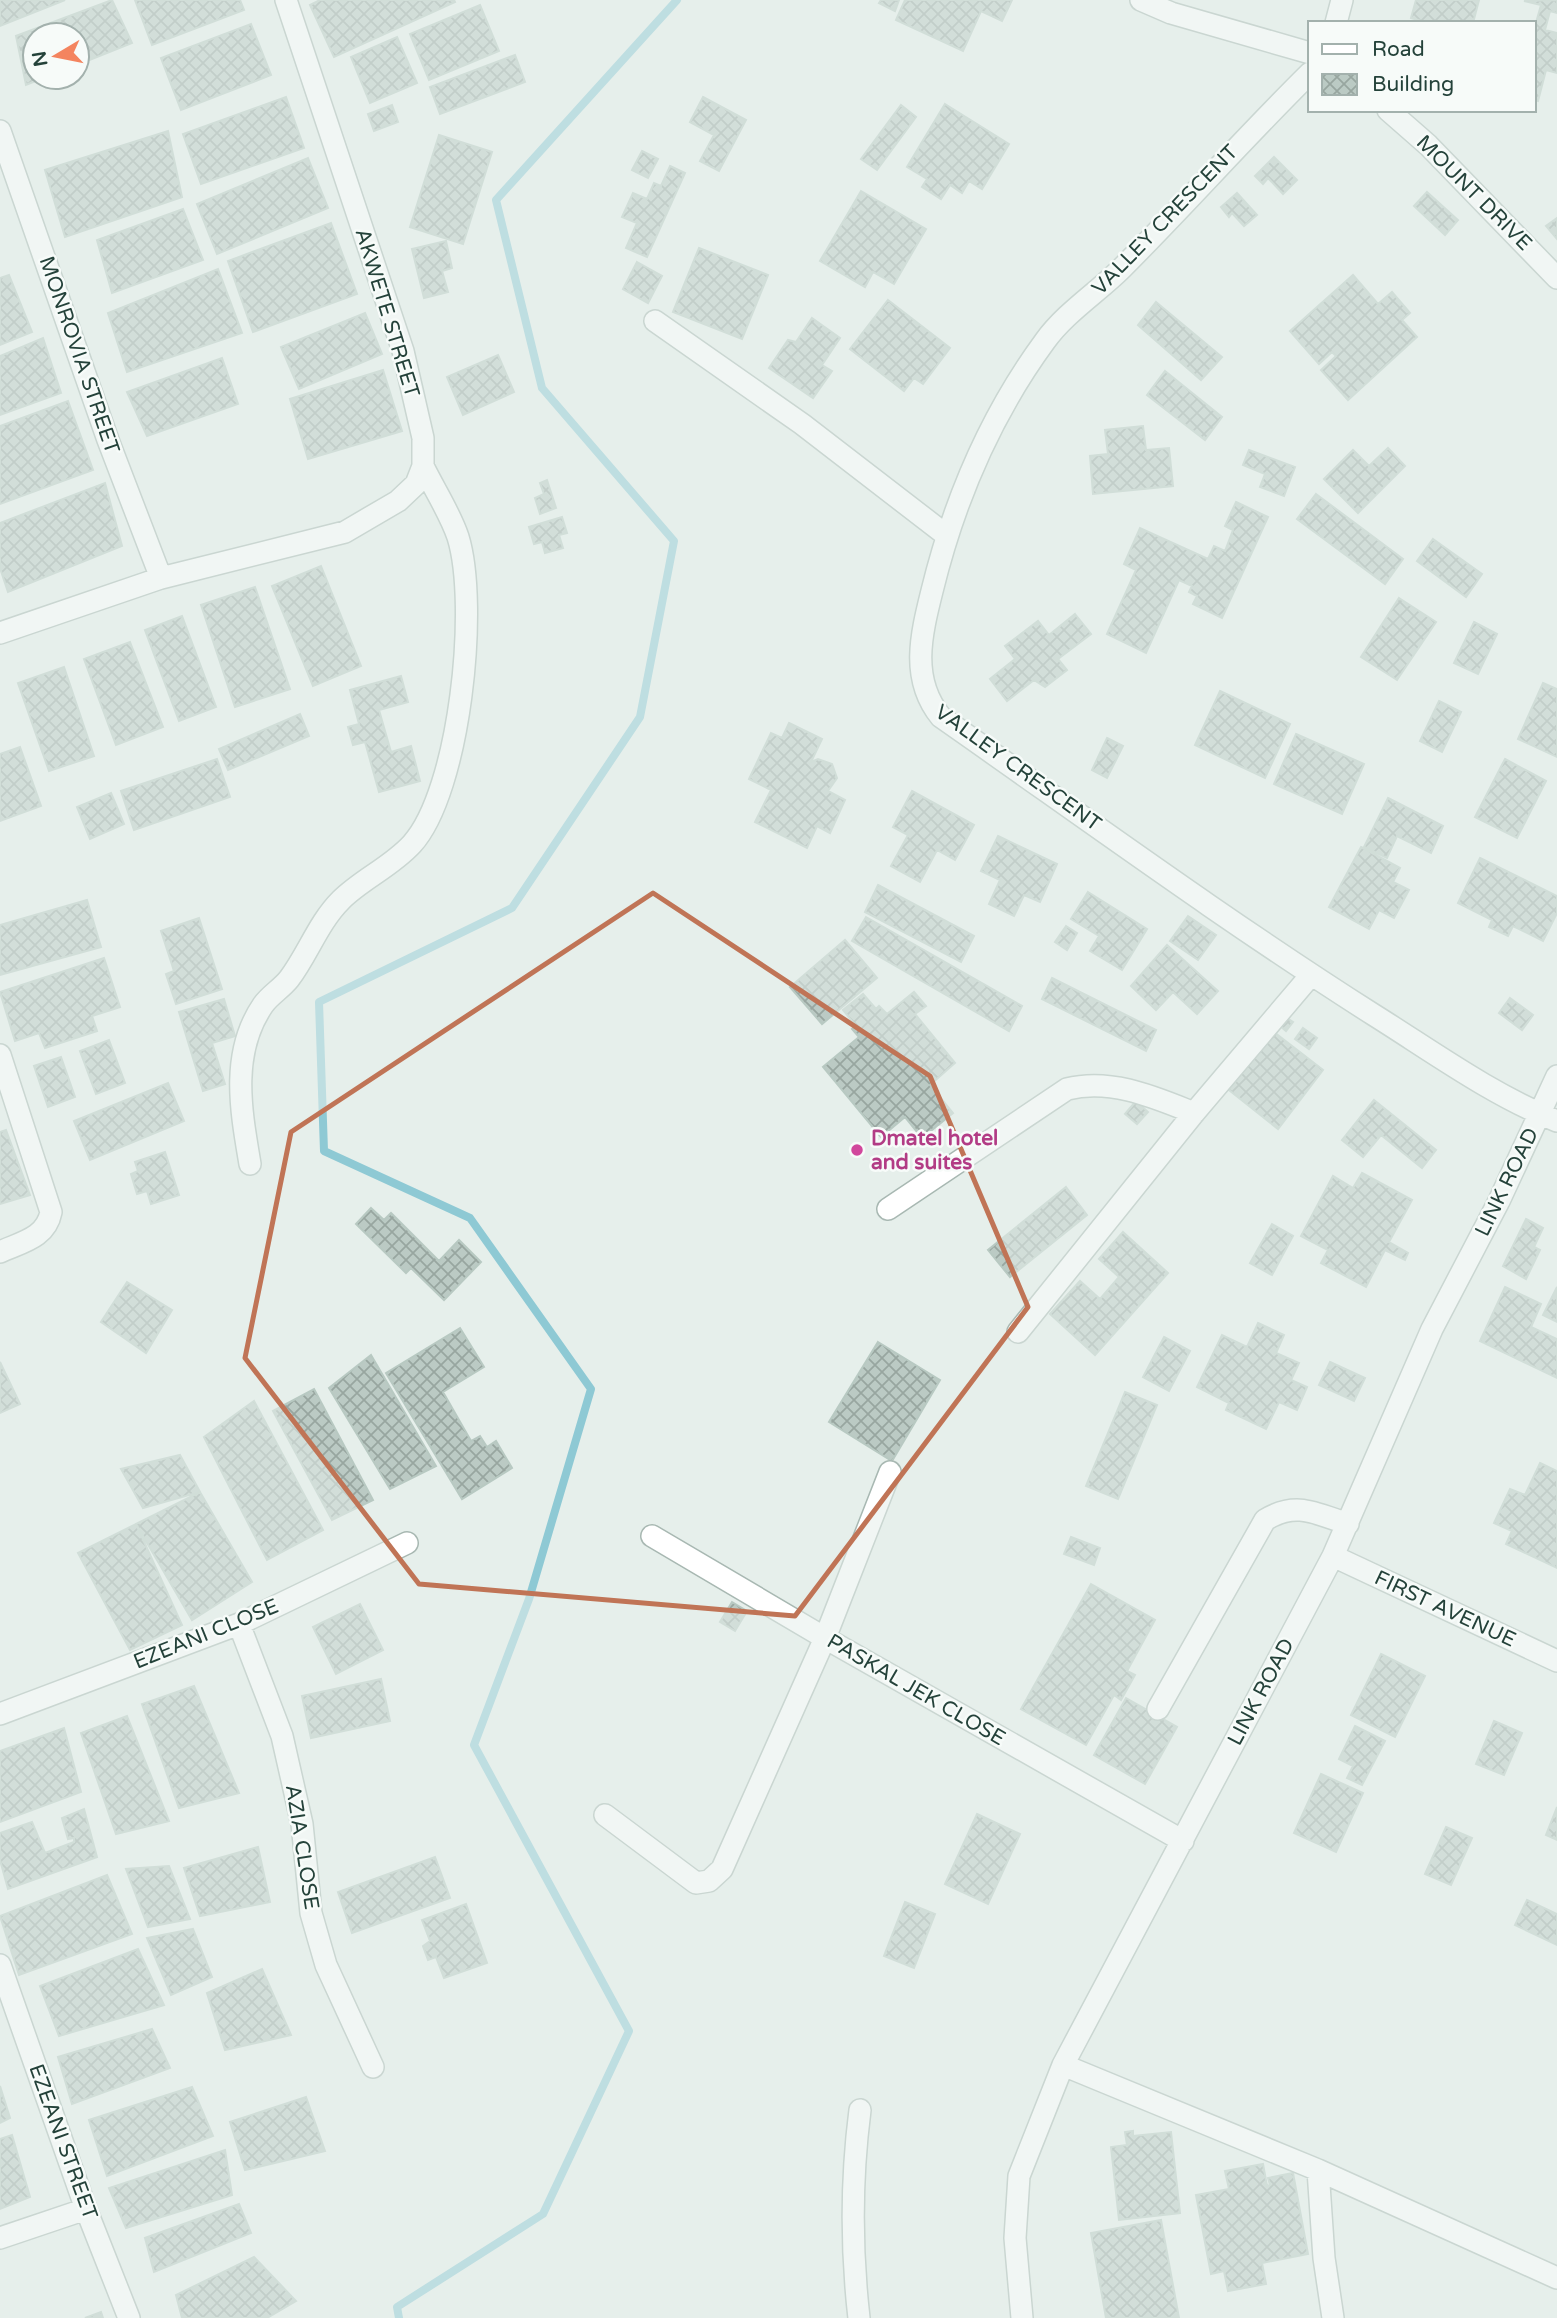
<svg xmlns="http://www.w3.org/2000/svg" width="1557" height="2318" font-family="'Varela Round',sans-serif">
  <defs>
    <pattern id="building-cross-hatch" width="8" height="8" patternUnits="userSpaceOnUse" patternTransform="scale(1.75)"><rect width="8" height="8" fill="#bbcac4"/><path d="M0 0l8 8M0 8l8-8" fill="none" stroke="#98a6a0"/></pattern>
  </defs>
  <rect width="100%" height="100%" fill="#e6efeb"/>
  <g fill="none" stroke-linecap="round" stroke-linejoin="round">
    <!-- stream -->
    <path stroke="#8ec9d4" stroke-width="8" d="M399,2318L397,2307L543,2214L629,2031L474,1745L529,1599L591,1389L470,1218L324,1151L319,1002L512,908L640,717L674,541L542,388L496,200L677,0"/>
  </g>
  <!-- building -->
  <path fill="url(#building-cross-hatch)" stroke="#b8c9c2" stroke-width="2" d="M0,0H65L0,26Z
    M112,0L132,43L77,65V35H35V77H46L26,85L16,36Z
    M135,0H240L244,10L152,45Z
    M320,0H454L455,2L334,57L310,5Z
    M881,0H899L895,11L879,3Z
    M905,0H1012L1002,21L981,11L963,51L896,20Z
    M1416,0H1479L1473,23H1428L1411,18Z
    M1557,0V13L1550,11L1545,30L1557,33V73L1546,70L1538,101L1534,100V30L1541,5L1524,1Z
    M480,5L499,51L429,80L410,34Z
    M251,24L271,75L181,110L161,58Z
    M397,37L417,83L370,103L351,57Z
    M515,55L525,82L440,114L430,87Z
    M286,97L304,148L201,184L183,134Z
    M703,97L746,120L719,171L700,161L714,135L690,122Z
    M945,104L1009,144L982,189L969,181L962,193L950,185L941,199L922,187L927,179L907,167Z
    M392,105L398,122L374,131L368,114Z
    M901,105L916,117L877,170L861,159Z
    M168,131L182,197L65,237L45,170Z
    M439,135L492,152L463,244L410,227Z
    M642,151L658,159L648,178L632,170Z
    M1274,157L1297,180L1283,194L1268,178L1263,184L1255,176Z
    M308,158L328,208L217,254L197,204Z
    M670,166L685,173L647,257L626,248L637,223L622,217L633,193L647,199L654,183L661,186Z
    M861,191L926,229L894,284L873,272L865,287L820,261Z
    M1427,192L1458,220L1445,235L1414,206Z
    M1237,193L1257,215L1244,226L1232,213L1229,217L1221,207Z
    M183,209L203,260L112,293L97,240Z
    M1557,218V239L1546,226Z
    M331,223L357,294L253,332L228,261Z
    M446,241L452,268L442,271L448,292L424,298L412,249Z
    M699,248L768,275L742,339L673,312Z
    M637,262L662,276L648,303L623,289Z
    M218,269L242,333L127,372L108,313Z
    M9,275L32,332L0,345V278Z
    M1353,275L1378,304L1392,292L1410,313L1402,320L1417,337L1348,400L1321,370L1336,356L1332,352L1319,364L1290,331Z
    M888,300L950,348L923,384L914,378L904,391L850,349Z
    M1156,302L1222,357L1201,380L1138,325Z
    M365,313L382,354L299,389L281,347Z
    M812,318L840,338L822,365L832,371L813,398L769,368L788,340L796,342Z
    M43,338L61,393L0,415V356Z
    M498,355L514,392L463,415L447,377Z
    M222,358L238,404L147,436L127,392Z
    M383,370L402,431L308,459L290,399Z
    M1165,371L1222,417L1205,440L1147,395Z
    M68,401L93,470L0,504V426Z
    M1143,426L1146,450L1169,448L1173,486L1093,494L1090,456L1108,454L1105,430Z
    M1388,448L1405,466L1358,513L1324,479L1353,450L1369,466Z
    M1249,450L1295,467L1284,496L1260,487L1265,474L1243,465Z
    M547,480L556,508L540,514L535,498L544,494L540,483Z
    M105,483L122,546L8,592L0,568V523Z
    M1316,494L1403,559L1385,584L1297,519Z
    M1236,502L1268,517L1222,618L1193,604L1197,596L1189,592L1192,586L1179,580L1146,653L1107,634L1136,570L1124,564L1140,528L1208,559L1214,546L1225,551L1233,530L1225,526Z
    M562,517L567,533L559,535L563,548L545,553L542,542L534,544L529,527Z
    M1433,539L1482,574L1466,597L1417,561Z
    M321,566L361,666L313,686L272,586Z
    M255,587L290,689L235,707L201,605Z
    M1399,598L1436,622L1397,680L1361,657Z
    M1075,614L1091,634L1058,659L1067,670L1045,687L1034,680L1007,701L990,679L1015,659L1005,646L1038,621L1049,635Z
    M182,616L216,707L179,721L145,630Z
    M1474,622L1497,634L1478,674L1454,663Z
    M130,642L163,727L116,745L84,659Z
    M64,667L94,756L49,771L18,683Z
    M401,676L408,702L379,710L391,752L411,746L420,781L379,792L365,742L353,745L348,727L359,724L350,690Z
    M1543,683L1557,689V757L1518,739Z
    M1220,691L1290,724L1265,778L1195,745Z
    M1439,701L1461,712L1442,752L1420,741Z
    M300,714L309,736L228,770L219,749Z
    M789,723L822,739L811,762L818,759L832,764L837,778L828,791L845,800L830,833L817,826L807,848L755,822L771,790L749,779L771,733L782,738Z
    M1296,734L1364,764L1342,814L1274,784Z
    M1107,738L1123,746L1107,778L1092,770Z
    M20,747L41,806L0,821V754Z
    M217,759L230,797L134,830L121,791Z
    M1505,759L1546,781L1517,838L1475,817Z
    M912,791L974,825L955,860L937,850L920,882L891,866L908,835L893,827Z
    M111,793L124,824L90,839L77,807Z
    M1388,798L1443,826L1431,853L1397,836L1387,858L1364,847Z
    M998,836L1057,864L1040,902L1024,895L1014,916L989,904L1000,880L981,871Z
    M1361,847L1400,868L1393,882L1409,890L1394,918L1379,910L1369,929L1329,907Z
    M1480,858L1557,896V913L1543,941L1513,926L1508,936L1489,927L1492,920L1458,903Z
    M878,885L974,936L961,962L865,912Z
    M1088,892L1147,929L1122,970L1090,951L1099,936L1071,919Z
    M87,900L101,947L0,975V925Z
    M1188,916L1216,935L1198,960L1170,941Z
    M866,917L1022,1006L1009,1031L852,941Z
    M199,918L222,989L176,1004L166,974L174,971L161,931Z
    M1066,926L1077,933L1067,950L1055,942Z
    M845,940L877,978L822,1024L790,987Z
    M1167,945L1218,991L1197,1014L1173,992L1156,1010L1131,986Z
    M104,958L120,1007L92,1016L97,1031L45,1048L39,1033L15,1041L0,992Z
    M1052,978L1156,1030L1146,1051L1042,999Z
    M914,992L926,1006L915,1014L955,1063L930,1085L953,1113L922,1138L905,1117L881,1137L823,1067L859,1037L852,1029L856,1026L843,1010L863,994L876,1009L879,1006L887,1014Z
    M1510,998L1533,1015L1522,1030L1499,1013Z
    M224,999L235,1036L212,1043L225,1084L203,1091L179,1012Z
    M1284,1016L1293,1022L1286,1031L1278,1024Z
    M1303,1028L1317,1038L1309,1049L1295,1039Z
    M1274,1032L1323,1070L1278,1129L1229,1090Z
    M109,1040L125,1083L96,1094L80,1051Z
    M61,1057L75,1097L48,1107L34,1066Z
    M168,1083L184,1121L90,1160L74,1121Z
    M1374,1100L1436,1150L1422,1168L1381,1135L1363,1157L1342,1140Z
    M1136,1101L1148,1112L1137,1124L1125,1114Z
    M6,1130L30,1195L0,1204V1132Z
    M165,1152L179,1195L151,1204L147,1191L137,1194L131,1174L138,1171L135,1162Z
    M1362,1173L1412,1200L1389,1242L1408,1253L1405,1260L1385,1250L1366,1287L1321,1263L1328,1250L1301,1236L1333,1176L1353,1188Z
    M1066,1187L1087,1215L1010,1277L988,1250Z
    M371,1208L384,1220L391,1213L439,1261L459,1240L481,1262L444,1300L411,1268L406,1273L356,1224Z
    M1526,1219L1543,1228L1534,1247L1540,1250L1526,1279L1503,1266Z
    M1272,1224L1293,1236L1272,1275L1250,1263Z
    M1123,1232L1168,1273L1095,1355L1050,1314L1080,1281L1100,1299L1119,1277L1099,1259Z
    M127,1282L172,1310L146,1353L101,1322Z
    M1505,1287L1541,1304L1531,1327L1557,1339V1378L1480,1341Z
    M1557,1287V1322L1543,1315Z
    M1258,1323L1284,1335L1276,1353L1299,1363L1291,1380L1307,1387L1297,1410L1279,1402L1266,1429L1226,1410L1229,1403L1197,1387L1222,1335L1247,1347Z
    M460,1328L484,1367L443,1392L471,1441L480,1436L487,1447L496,1441L512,1468L462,1499L386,1373Z
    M1164,1337L1190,1351L1169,1391L1143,1377Z
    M878,1342L940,1380L892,1461L829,1422Z
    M371,1355L436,1466L390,1489L329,1388Z
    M0,1362L20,1404L0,1413Z
    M1330,1362L1365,1378L1354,1401L1319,1385Z
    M314,1389L373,1500L332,1520L273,1411Z
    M1125,1392L1157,1405L1118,1499L1086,1486Z
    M254,1401L323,1530L267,1560L204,1437Z
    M180,1455L200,1492L143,1508L121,1469Z
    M1540,1463L1557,1471V1568L1506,1544L1512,1531L1494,1523L1510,1489L1525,1495Z
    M200,1492L252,1582L192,1620L136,1524Z
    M136,1524L182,1625L130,1650L78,1553Z
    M1071,1537L1100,1548L1094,1565L1064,1554Z
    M1091,1584L1155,1620L1127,1671L1135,1675L1121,1700L1114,1695L1086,1745L1021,1709Z
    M732,1602L747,1611L735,1631L720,1622Z
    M360,1604L383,1650L336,1674L313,1627Z
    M1381,1654L1425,1676L1395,1737L1351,1715Z
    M381,1679L390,1721L311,1738L302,1696Z
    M194,1686L239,1793L179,1808L142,1704Z
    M1126,1698L1177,1727L1145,1784L1094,1755Z
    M127,1716L169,1821L116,1834L81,1733Z
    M1494,1721L1522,1733L1504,1775L1476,1764Z
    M1355,1726L1385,1741L1362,1785L1347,1778L1353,1766L1339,1759Z
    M64,1728L81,1792L0,1822V1751Z
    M1321,1774L1363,1793L1336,1852L1294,1833Z
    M1557,1807V1840L1546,1835Z
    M84,1809L97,1857L8,1889L0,1860V1833L32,1822L45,1853L74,1842V1838L68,1839L62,1818Z
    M977,1814L1020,1834L988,1904L945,1884Z
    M1446,1827L1472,1838L1451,1885L1425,1874Z
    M258,1847L270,1902L200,1916L184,1868Z
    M435,1857L450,1898L352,1933L338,1892Z
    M169,1866L190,1919L148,1927L126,1869Z
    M107,1875L132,1934L19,1975L0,1916Z
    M1527,1900L1557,1914V1945L1515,1925Z
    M905,1902L935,1914L914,1968L884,1956Z
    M466,1904L487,1963L444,1978L436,1957L428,1960L423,1946L430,1941L422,1920Z
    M193,1929L212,1977L171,1995L147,1938Z
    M138,1949L164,2005L59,2036L40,1986Z
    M262,1969L291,2035L225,2050L207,1993Z
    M152,2029L170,2068L72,2104L58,2057Z
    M0,2086L10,2118L0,2123Z
    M192,2087L213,2136L107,2176L89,2120Z
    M306,2097L325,2151L245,2170L230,2122Z
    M1133,2131V2136L1171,2132L1180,2213L1119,2220L1111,2147L1127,2145L1125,2132Z
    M12,2135L30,2197L0,2209V2139Z
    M225,2150L232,2195L126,2228L109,2188Z
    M1263,2164L1267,2186L1270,2185L1268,2178L1293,2173L1308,2254L1262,2263L1266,2284L1228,2291L1224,2271L1211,2274L1196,2195L1229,2189L1225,2171Z
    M239,2204L251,2233L154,2272L145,2238Z
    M1161,2220L1179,2318H1106L1091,2233Z
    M254,2257L296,2301L267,2318H182L176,2295Z
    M101,2312L103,2318H85Z"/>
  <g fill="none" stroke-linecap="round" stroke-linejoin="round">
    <defs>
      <path id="street" d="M1141,0L1171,13L1310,53
        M1336,23L1342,0
        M1310,73C1246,136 1186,204 1122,268C1098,292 1065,313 1045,341C990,416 954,501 932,591C921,635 910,679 941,717C1084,817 1226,921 1374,1015C1433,1052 1492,1095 1557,1121
        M1388,110L1428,145L1557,278
        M0,131L108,440L161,578
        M655,321L802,424L946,535
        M0,633L161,578L345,532L398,501L416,484L423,466V438L403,351L286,0
        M0,1055L51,1212C46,1238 22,1242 0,1252
        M250,1164C241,1111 230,1053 263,1005C270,995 281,989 289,979C308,954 318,923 341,900C362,879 391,867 412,844C460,791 479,605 458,537C450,513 434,489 423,466
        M888,1209L1067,1089C1111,1078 1154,1097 1194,1113
        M1018,1332L1194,1113L1311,975
        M652,1536L825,1638L1183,1841
        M1333,1556L1557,1661
        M239,1624L282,1736L302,1824L311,1913L326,1965L373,2067
        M1158,1709L1265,1520C1296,1501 1315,1513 1348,1524
        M0,1714L239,1624L407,1543
        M605,1815L696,1883L709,1881L722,1869L825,1638L890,1472
        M0,1965L86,2209L129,2318
        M1063,2065L1318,2170L1557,2278
        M1318,2170L1324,2258L1333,2318
        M0,2238L86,2209
        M859,2318C851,2248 851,2180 860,2110
        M1022,2318L1015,2238L1019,2176L1063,2065L1333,1556L1432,1329L1499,1201L1557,1076"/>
    </defs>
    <!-- street casing -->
    <use href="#street" stroke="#a8b8b2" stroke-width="24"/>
    <!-- street -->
    <use href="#street" stroke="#fff" stroke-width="21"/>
  </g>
  <!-- marked area -->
  <path d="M0 0H1557V2318H0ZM653,893L930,1076L1028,1307L795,1616L419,1584L245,1358L291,1132Z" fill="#e6efeb" fill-opacity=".55" fill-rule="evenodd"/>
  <path fill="none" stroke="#c07456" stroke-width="5" stroke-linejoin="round" d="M653,893L930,1076L1028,1307L795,1616L419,1584L245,1358L291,1132Z"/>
  <!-- markers -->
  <circle fill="#d1479c" stroke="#f7fbf9" stroke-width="2.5" cx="857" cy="1150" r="7"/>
  <g text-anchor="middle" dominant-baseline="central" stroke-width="5" stroke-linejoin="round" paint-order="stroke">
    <!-- street labels -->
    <g font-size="21" fill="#24423a" stroke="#f7fbf9">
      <text transform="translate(1474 193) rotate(45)">MOUNT DRIVE</text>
      <text transform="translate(1165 220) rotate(-46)">VALLEY CRESCENT</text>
      <text transform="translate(387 313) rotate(73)">AKWETE STREET</text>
      <text transform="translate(79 355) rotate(71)">MONROVIA STREET</text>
      <text transform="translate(1018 768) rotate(36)">VALLEY CRESCENT</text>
      <text transform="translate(1507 1182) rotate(-64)">LINK ROAD</text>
      <text transform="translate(1445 1609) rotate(25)">FIRST AVENUE</text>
      <text transform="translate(206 1634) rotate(-22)">EZEANI CLOSE</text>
      <text transform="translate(916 1690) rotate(30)">PASKAL JEK CLOSE</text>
      <text transform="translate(1261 1692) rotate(-62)">LINK ROAD</text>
      <text transform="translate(302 1847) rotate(81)">AZIA CLOSE</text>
      <text transform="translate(63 2142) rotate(70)">EZEANI STREET</text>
    </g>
    <!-- hotel labels -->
    <g font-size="21" font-weight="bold" fill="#b23c85" stroke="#f7fbf9" text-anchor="start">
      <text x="871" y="1138">Dmatel hotel<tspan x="871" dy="24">and suites</tspan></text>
    </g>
  </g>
  <!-- legend -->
  <rect x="1308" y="21" width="228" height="91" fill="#f7fbf9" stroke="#a3b1ad" stroke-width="2"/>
  <rect x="1322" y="44" width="35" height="10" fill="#ffffff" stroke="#a3b1ad" stroke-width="2"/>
  <text x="1372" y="56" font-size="21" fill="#24423a">Road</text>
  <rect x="1322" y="74" width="35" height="21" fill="url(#building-cross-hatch)" stroke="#a3b1ad" stroke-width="2"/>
  <text x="1372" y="91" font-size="21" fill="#24423a">Building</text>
  <!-- north arrow -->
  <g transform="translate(56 56) rotate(260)"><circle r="33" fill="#f7fbf9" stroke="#a3b1ad" stroke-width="2"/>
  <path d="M0-5L12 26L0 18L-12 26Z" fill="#f4845f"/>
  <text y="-10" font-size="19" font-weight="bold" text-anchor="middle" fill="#24423a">N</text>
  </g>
</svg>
